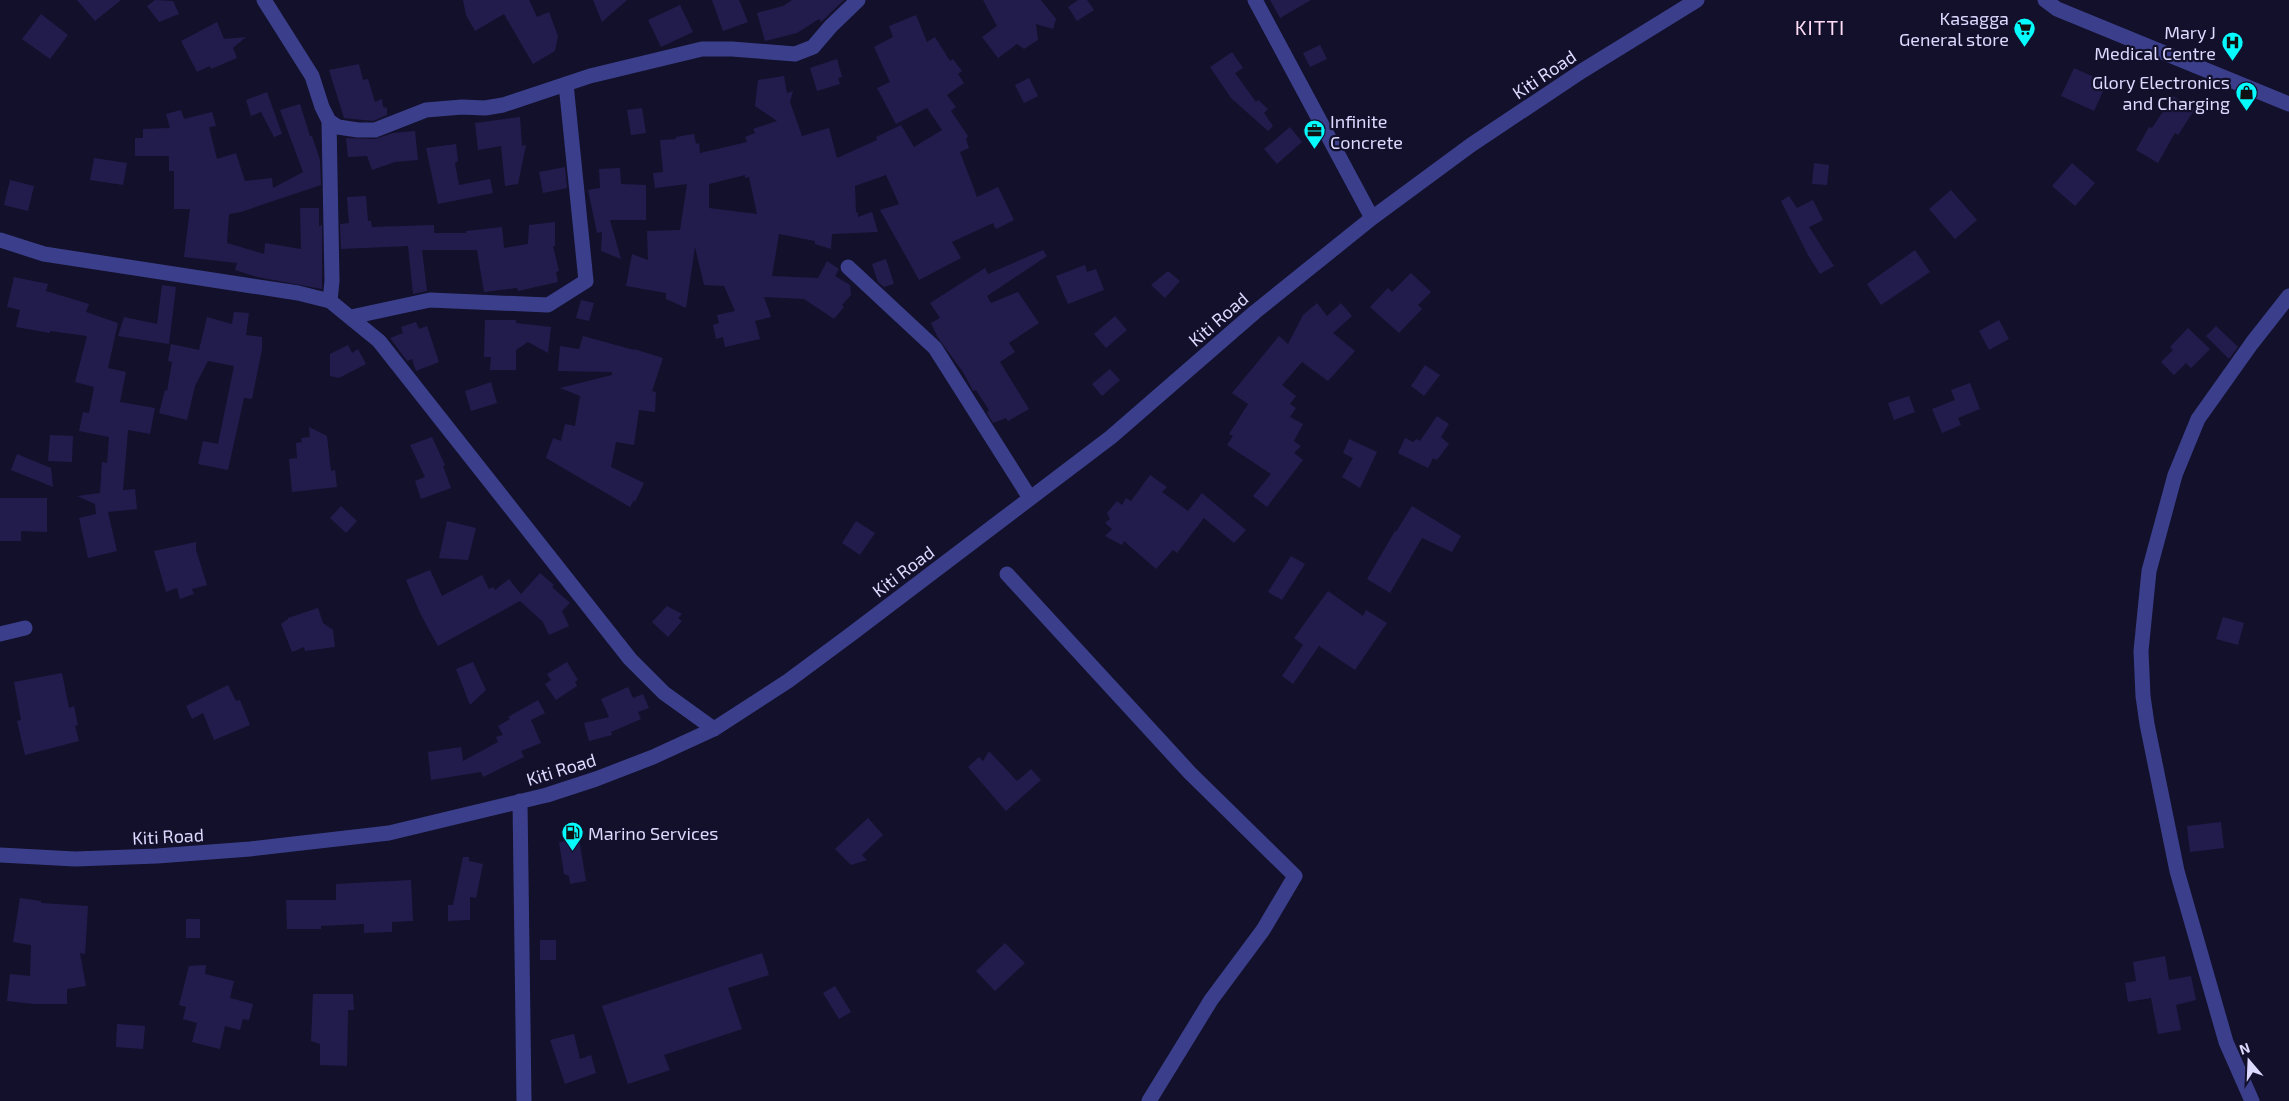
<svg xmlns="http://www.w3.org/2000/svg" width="2289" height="1101" font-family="'Exo 2',sans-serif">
  <rect width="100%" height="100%" fill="#13102b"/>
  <!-- building -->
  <path fill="#221c4c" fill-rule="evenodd" d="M77,0H121L95,21Z
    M155,0L173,1L179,14L159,22L147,6Z
    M463,0H529L537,17L549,12L558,36L555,51L533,64L504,14L475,31L466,15Z
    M593,0H627L602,22Z
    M712,0H739L748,22L723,31Z
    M792,0H844L821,22L819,19L797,33L765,41L757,13L783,6Z
    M983,0H1041L1056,19L1053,29L1036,24L1038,40L1024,49L1017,44L998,58L982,37L997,26Z
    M1078,0H1087L1094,10L1077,21L1068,7Z
    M1270,0H1311L1280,18Z
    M680,5L693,32L661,47L648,20Z
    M41,14L68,35L50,59L22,39Z
    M916,15L927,42L935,37L950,61L953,59L962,71L958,74L964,83L947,95L956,107L951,111L968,136L966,139L969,148L960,152L977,197L998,187L1014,220L996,229L993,223L952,242L961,258L919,280L880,210L899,204L886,175L855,186L856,213L858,212V217L872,212L878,232L832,234L831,249L815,244V241L779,234L772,276L818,278L827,261L839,269L835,276L850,285L851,295L842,305L844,307L834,319L804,299L764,297L771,317L755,321L760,339L725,347L723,337L716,339L713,325L719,323L717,315L735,311L724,286L704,285L695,247L686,308L666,299V293L626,286L632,254L648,260L647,231L680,230L687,184L655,188L653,173L663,172L660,140L676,139V137L694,134L696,144L699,143L700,153L747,142L745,137L755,133L753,129L777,121L755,106L758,80L784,76L787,93L793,91L790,102L802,136L829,128L837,158L877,140L876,137L901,125L914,147L942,130L927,108L896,124L877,88L890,82L874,47L893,37L889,26ZM745,175V178L749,177L757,214L709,208V184Z
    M217,22L224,39L246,37L233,48L237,58L211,69L210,66L197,72L181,41Z
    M1320,45L1327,59L1310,67L1303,53Z
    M1232,52L1243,68L1235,73L1256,102L1258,100L1268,109L1264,113L1273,126L1268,131L1231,98L1210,67Z
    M837,59L842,77L838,78L840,84L817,91L810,68Z
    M359,64L363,80L368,79L375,102L382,99L383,107L387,108V115L373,121L344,118L329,70Z
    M2074,68L2107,83L2094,111L2061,96Z
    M1029,78L1038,96L1024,103L1015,85Z
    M267,92L282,134L274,137L261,112L251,116L246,100Z
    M2173,96L2195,109L2178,135L2175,133L2158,163L2136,150L2149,127L2152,128Z
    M300,104L310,136H312L320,160L321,185L241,212L229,214L227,243L264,254L265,243L301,249L300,208H319V226L322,225V289L257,277L235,270L237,263L184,257L190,209H174V171H169V156H135V138H143V129L170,128L166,114L181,110L184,119L212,112L216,126L209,127L217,159L236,153L245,181L272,178L273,188L303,172L280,110Z
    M642,108L646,133L631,135L627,110Z
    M520,117L522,146L526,145L518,184L505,186L501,146L478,150L475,123Z
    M1290,127L1302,142L1277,164L1264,149Z
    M415,131L418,160L395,162L372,170L367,156L348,157L346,138L375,139L393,133Z
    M456,144L458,161L455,163L459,185L490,179L493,193L438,204L426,148Z
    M94,158L127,163L123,185L90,180Z
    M1814,163L1829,165L1827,185L1812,184Z
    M2072,163L2095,183L2075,206L2052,186Z
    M565,167L567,188L543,193L539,172Z
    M620,168L621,184L646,185V220H610L621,259L601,251L602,232L597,233L588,190L600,188L599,169Z
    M10,180L34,186L28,211L4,205Z
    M1951,190L1977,220L1955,239L1929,209Z
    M366,196L368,221H371L372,227L434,225V233H466V231L502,227L504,248L528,244L529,225L555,222V246H553L559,271L556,272L558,282L518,291L517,288L484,292L477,250H422L427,291L413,294L408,246L341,249L340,224L349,223L347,197Z
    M1789,196L1797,208L1813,200L1823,220L1809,227L1834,266L1820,274L1808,255L1781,201Z
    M1043,250L1047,256L987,296L991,303L1018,292L1039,323L1009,343L1015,352L1000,362L1029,409L1008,421L1006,418L993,423L987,413L989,410L976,390L973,391L963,372L938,338L931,323L940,318L930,303L985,268L988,274Z
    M1915,250L1930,272L1881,305L1867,284Z
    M886,259L894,284L884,287L878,282L872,264Z
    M1085,265L1087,272L1096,269L1104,290L1068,304L1056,276Z
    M1168,271L1180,281L1165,298L1151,285Z
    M1411,273L1431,292L1418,305L1422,309L1399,333L1370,307L1388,288L1392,292Z
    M14,277L48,284L46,291L89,304L86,312L118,323L108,368L126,372L120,402L155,408L150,434L128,430L123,490L135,489L137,509L108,512L117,551L88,558L79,518L96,514L95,504L77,496L100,493L102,462L107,463L109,437L79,431L83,412L89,413L94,387L75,382L87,336L50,331V333L16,327L20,310L7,307Z
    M162,285L176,287L169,344L118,336L124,317L157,324Z
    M581,300L594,303L589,321L576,318Z
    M1317,303L1327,316L1341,303L1352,316L1333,333L1355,351L1328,381L1302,362L1282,385L1296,396L1290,404L1296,408L1290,417L1303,424L1294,441L1301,446L1294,453L1303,460L1267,507L1253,496L1271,474L1227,445L1233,436L1229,434L1248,404L1232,393L1279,336L1288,344L1303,315Z
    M234,312L249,313L246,335L262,337V349L252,399L244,398L228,470L198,464L203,441L218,444L234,366L208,361L195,386L187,420L159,413L165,390L167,391L172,362L168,361L171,344L199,350L207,317L232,324Z
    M1115,316L1127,330L1106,348L1094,334Z
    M485,320H516V323L551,327L548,353L528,342L516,350V370H490L491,357H484Z
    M1999,320L2009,339L1989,350L1979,331Z
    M416,322L419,329L427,326L439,362L416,371L412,359L407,361L390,338L403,333L401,327Z
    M2216,326L2238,347L2229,359L2206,336Z
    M2188,328L2210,349L2191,368L2186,363L2174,375L2161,362L2173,350L2170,347Z
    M583,336L634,350V349L663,358L652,391L656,392L655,412L639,410L634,445L616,442L611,467L644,483L635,502L634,500L630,507L546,458L553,438L561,441L565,424L575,426L580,396L560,388L612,375V372L558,371L560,346L579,349Z
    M348,345L352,353L358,349L366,364L339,378L330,376V354Z
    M1425,365L1440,375L1424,396L1411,386Z
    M1110,369L1120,380L1102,396L1092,384Z
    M491,382L497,403L471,411L465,391Z
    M1970,383L1980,409L1958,418L1961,425L1942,433L1932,409L1955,400L1951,390Z
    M1909,396L1915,412L1894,420L1888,403Z
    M1437,416L1449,424L1441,437L1449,444L1437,460L1433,458L1428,468L1398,453L1405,438L1413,442L1417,439L1420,441Z
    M309,427L327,436L331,471L335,470L337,487L292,492L289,459L297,458L296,443L302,442L301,438L310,437Z
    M50,435L73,436L72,462L48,461Z
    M432,437L445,465L443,466L451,488L421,499L415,481L425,477L410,445Z
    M1349,439L1377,452L1360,488L1342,477L1353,458L1343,453Z
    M17,454L51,468L53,487L11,470Z
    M1150,475L1167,487L1162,492L1188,511L1202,493L1246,530L1234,543L1204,518L1177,553L1173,550L1156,569L1124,541L1122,545L1105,536L1112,529L1105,523L1110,519L1107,513L1117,501L1122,505L1126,498L1131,501Z
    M0,498H47V532L21,531V541H0Z
    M341,506L357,521L346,533L330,518Z
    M1412,506L1461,536L1452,552L1422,538L1390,593L1367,579L1395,531L1396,532Z
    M447,521L476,528L468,560L439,558Z
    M856,521L875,533L860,555L842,543Z
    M196,542V550L207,585L192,589L194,594L180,599L177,588L166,592L154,551Z
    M1291,556L1305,564L1282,600L1268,592Z
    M430,570L442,596L482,575L489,589L493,587L495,590L509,579L521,594L540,573L554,585L552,587L570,603L562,611L569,626L549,635L543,622L520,601L438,646L421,615L406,580Z
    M1328,591L1363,616L1366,610L1387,623L1355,670L1319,646L1293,684L1282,676L1303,645L1294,638Z
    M667,606L682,614L678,618L682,621L668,637L652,622Z
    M318,608L323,623L333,630L335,647L305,651L304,647L292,652L281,624L288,619V618Z
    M2223,617L2244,623L2238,645L2216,639Z
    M473,662L486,690L470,705L456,669Z
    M567,662L578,680L575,682L577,686L556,700L545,684L551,680L547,674Z
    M62,673L69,708L74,706L78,725L75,726L79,741L25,755L17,721L21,720L14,682Z
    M228,685L236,701L240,700L250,725L214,740L203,713L192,719L186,706Z
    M628,687L633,698L643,694L649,708L638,712L641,719L611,732L612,735L589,741L584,723L609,717L601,699Z
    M538,700L545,713L531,720L541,743L521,751L524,757L483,777L481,772L431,780L428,752L461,747L463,761L498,742L496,737L503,735L498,726L510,719L508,717Z
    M989,751L1017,781L1031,769L1041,780L1006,811L968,767L979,757L983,761Z
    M868,818L883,835L862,855L867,860L851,865L835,849Z
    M2221,822L2224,848L2190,852L2187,826Z
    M579,839L586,881L570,884L569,876L564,874L559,842Z
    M463,857H469V861L483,864L476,898L470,897V920L448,921V905H453Z
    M411,880L413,921L392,922V932L364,933V924L321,926V929H287L286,900H336V884Z
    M20,898L41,901V903L88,906L85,954L80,953L86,986L67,989V1004H34L7,1001L10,974L30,976L31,945L13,942Z
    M186,919H200V938H186Z
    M540,940H556V960H540Z
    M1005,943L1025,963L995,991L976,971Z
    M762,953L769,975L728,988L742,1029L664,1055L670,1070L628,1084L602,1006Z
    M2165,956L2169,980L2191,976L2196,1000L2176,1005L2181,1030L2158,1034L2151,998L2128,1002L2125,983L2136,981L2133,962Z
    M206,965L205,974L234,981L230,998L253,1004L249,1020L243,1019L240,1030L225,1026L220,1049L192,1042L197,1023L183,1019L186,1007L179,1005L189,966Z
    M835,986L851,1012L839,1019L823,993Z
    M313,994H353L354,1010H348L347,1066L320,1065V1044L311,1041Z
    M117,1024L145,1026L143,1049L116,1047Z
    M574,1034L580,1059L591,1055L596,1073L565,1084L550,1040Z"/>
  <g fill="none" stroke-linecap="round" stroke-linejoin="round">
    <!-- minor -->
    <path stroke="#3b3f8b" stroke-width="15" d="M264,0L312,76L322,107L329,121L338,127L358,130H375L426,110L462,107L485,108L503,105L590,76L702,49H732L795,54L813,47L831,26L858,0
      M1255,0L1372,218
      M2045,0L2057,9L2289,104
      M329,121L332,281L330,301
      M0,240L44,254L298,293L330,301L379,341L630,659L664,693L714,729
      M848,267L935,348L1030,498
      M351,317L430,300L548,305L586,281L566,84
      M1007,574L1190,773L1295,876L1263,930L1211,1000L1149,1101
      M0,634L25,628
      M520,801L524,1101
      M0,855L75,859L157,856L250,849L389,833L547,795L596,779L653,757L714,729L788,681L850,635L1111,437L1255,312L1372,218L1471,145L1582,71L1697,0
      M2252,1101L2226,1042L2177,871L2147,724L2143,696L2141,651L2149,571L2175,475L2198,419L2252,343L2289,296"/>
  </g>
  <!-- icons -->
  <defs>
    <symbol id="supermarket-pin" viewBox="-11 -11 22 30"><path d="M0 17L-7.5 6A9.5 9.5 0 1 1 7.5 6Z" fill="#06fbff" stroke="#13102b"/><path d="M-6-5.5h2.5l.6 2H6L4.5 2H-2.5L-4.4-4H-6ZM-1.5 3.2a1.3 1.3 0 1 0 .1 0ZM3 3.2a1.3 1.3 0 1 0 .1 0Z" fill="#111"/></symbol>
    <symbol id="hospital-pin" viewBox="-11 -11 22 30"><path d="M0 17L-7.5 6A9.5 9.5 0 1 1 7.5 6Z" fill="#06fbff" stroke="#13102b"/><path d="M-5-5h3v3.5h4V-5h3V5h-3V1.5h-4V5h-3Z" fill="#111"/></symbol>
    <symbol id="shop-pin" viewBox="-11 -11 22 30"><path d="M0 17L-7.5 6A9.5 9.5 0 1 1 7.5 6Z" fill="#06fbff" stroke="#13102b"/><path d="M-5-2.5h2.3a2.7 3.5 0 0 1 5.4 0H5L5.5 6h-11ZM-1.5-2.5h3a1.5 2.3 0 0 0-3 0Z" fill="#111"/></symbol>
    <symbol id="office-pin" viewBox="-11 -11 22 30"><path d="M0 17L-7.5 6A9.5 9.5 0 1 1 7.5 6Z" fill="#06fbff" stroke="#13102b"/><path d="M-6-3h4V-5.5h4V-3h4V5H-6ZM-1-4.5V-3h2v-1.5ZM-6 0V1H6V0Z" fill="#111"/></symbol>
    <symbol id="fuel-pin" viewBox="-11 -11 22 30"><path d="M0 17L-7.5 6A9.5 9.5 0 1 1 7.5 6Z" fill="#06fbff" stroke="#13102b"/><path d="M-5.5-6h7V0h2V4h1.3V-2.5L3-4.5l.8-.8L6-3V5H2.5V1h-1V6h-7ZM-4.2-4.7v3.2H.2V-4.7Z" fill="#111"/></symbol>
  </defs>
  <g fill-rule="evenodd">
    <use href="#supermarket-pin" x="2012" y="16" width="25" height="34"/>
    <use href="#hospital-pin" x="2220" y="30" width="25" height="34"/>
    <use href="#shop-pin" x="2234" y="80" width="25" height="34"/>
    <use href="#office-pin" x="1302" y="118" width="25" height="34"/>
    <use href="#fuel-pin" x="560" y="820" width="25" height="34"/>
  </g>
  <g text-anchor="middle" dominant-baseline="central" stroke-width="4.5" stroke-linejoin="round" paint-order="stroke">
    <!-- poi labels -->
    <g font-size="18" fill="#dcdaff" stroke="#13102b" text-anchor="end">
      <text x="2009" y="18">Kasagga<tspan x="2009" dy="21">General store</tspan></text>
      <text x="2216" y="32">Mary J<tspan x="2216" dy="21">Medical Centre</tspan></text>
      <text x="2230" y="82">Glory Electronics<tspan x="2230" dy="21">and Charging</tspan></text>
      <text x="1330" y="121" text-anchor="start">Infinite<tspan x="1330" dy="21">Concrete</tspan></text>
      <text x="588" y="833" text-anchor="start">Marino Services</text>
    </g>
    <!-- street labels -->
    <g font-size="18" fill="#dcdaff" stroke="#13102b">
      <text transform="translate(1544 74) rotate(-34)">Kiti Road</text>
      <text transform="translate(1218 319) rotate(-41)">Kiti Road</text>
      <text transform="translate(903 571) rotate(-37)">Kiti Road</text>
      <text transform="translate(561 769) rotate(-17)">Kiti Road</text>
      <text transform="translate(168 836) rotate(-3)">Kiti Road</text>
    </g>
    <!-- quarter labels -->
    <g font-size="20" letter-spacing="1" fill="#ffdcf5" stroke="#13102b">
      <text x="1820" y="27">KITTI</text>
    </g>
  </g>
  <!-- north arrow -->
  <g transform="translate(2249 1061) rotate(341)" stroke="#13102b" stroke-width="4" paint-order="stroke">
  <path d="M0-4L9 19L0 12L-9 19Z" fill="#dcdaff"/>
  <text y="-8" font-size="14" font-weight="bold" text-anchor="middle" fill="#dcdaff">N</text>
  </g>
</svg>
